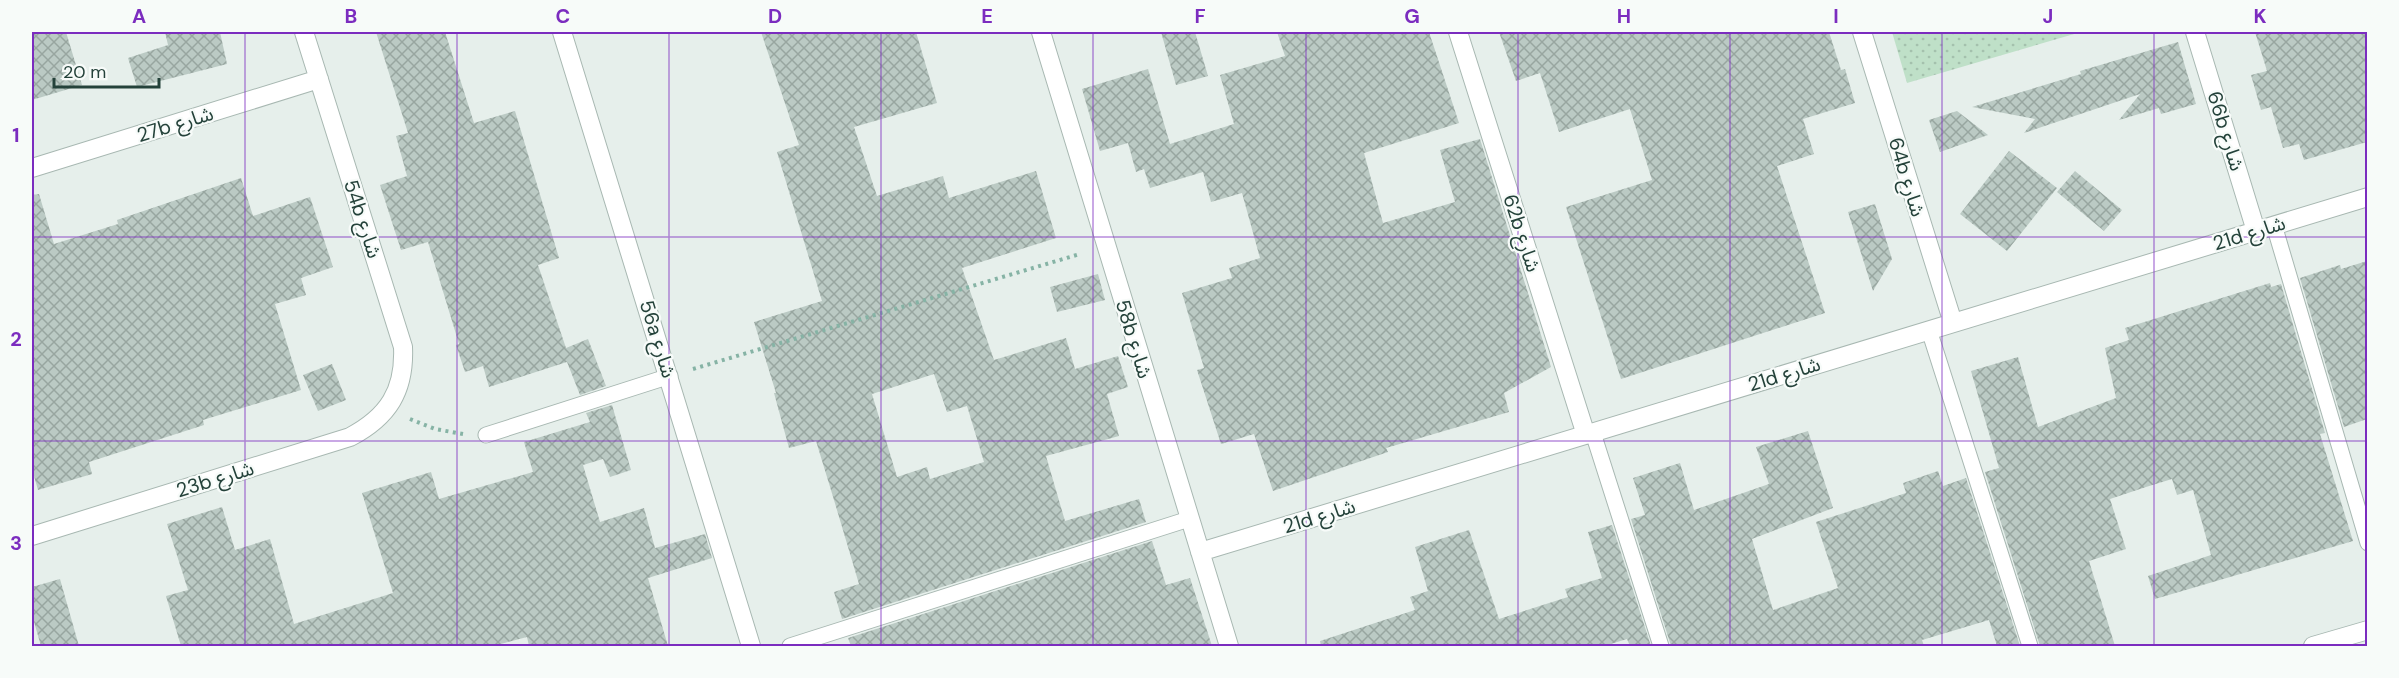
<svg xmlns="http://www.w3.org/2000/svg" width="2399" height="678" font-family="'DM Sans','Noto Sans Arabic',sans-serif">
  <defs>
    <pattern id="park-dots" width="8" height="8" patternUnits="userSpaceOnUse" patternTransform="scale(1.5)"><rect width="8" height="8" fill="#bfe0c8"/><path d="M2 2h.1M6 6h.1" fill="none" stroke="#a4c1ad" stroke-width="1.8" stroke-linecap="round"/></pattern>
    <pattern id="building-cross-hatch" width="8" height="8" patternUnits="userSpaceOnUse" patternTransform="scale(1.5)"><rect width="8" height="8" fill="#bbcac4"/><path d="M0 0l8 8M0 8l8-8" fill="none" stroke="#98a6a0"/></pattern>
  </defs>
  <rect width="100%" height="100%" fill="#e6efeb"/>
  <!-- park -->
  <path fill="url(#park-dots)" d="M1892,32H2081L1907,83Z"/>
  <!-- building -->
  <path fill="url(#building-cross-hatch)" fill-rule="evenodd" d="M32,32H66L82,85L32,100Z
    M165,32H220L227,64L137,87L128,58L168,45Z
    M376,32H445L474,123L515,111L559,258L538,265L566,348L588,339L606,386L580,395L567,362L489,387L483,366L465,372L456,345L459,344L428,242L401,250L380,185L407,176L396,136L408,133Z
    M761,32H916L937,103L854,127L877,196L943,176L949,198L1036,171L1056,238L962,268L994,360L1066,338L1075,369L1118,356L1128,387L1107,394L1119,436L1046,456L1065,521L1139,499L1146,522L842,619L834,592L859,584L834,500L816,441L789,448L774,393H776L754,322L822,301L777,152L799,145ZM934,374L947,412L967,406L984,462L930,479L927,467L897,477L872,394Z
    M1161,32H1195L1208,76L1176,85Z
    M1277,32H1429L1459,123L1364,153L1383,223L1455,202L1440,150L1480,139L1551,367L1504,393L1509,412L1386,448L1388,452L1273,491L1254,434L1221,444L1197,370L1204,368L1182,293L1232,278L1229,268L1260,258L1242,193L1211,202L1203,172L1150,188L1144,169L1136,172L1128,143L1100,151L1082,89L1148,69L1170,144L1234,124L1220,75L1285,56Z
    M1499,32H1829L1841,70L1845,69L1855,103L1803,119L1814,154L1777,166L1825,313L1621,379L1566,207L1652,180L1630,109L1559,132L1540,73L1516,81Z
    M2255,32H2367V142L2304,160L2299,144L2283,148L2271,107L2261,110L2251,75L2267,71Z
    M2178,42L2196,104L2161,114L2159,108L2119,120L2140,94L2024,133L2035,119L1972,107L2081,74L2080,71Z
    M1957,111L1988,135L1940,152L1929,120Z
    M2009,151L2057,188L2007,251L1960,214Z
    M2075,171L2122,210L2104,231L2057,192Z
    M241,178L253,216L310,197L333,267L301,278L306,295L275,304L301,390L203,420L204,425L89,462L92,474L38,490L32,469V195L39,194L54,244L118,224L117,220Z
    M1875,204L1892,259L1873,291L1848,212Z
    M2367,261V419L2344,427L2300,278L2340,265L2341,269Z
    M1098,274L1105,300L1057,312L1050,287Z
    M2270,283L2271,287L2281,284L2325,433L2320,434L2353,541L2155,599L2148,576L2211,555L2193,490L2177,495L2172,479L2146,487L2110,499L2126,549L2089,561L2115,646H2040L1985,472L1999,468L1971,371L2018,357L2038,427L2116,398L2105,348L2129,340L2125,328Z
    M332,364L346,400L318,411L303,375Z
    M612,405L631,470L610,477L603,459L583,465L600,522L644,508L655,548L705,534L712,558L648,578L668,646H529L527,637L493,646H181L166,596L188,590L167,524L222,507L235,550L270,539L294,624L393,593L362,493L431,472L439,499L533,472L524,442L590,422L586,413Z
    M1808,431L1833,508L1752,539L1773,610L1838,588L1816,522L1906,493L1903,483L1938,471L1943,486L1966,478L2020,646H1997L1989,620L1922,640L1924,646H1671L1631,519L1645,515L1633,478L1680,463L1694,510L1769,484L1756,447Z
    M1612,525L1651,646H1630L1627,639L1604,646H1321L1320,641L1415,610L1410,597L1428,591L1415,547L1469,530L1499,619L1568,597L1565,589L1602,578L1588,532Z
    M1152,541L1166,585L1190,578L1212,646H851L848,638Z
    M60,579L79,646H41L32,615V587Z"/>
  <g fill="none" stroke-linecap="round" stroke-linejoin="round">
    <defs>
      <path id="service" d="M2274,225L2368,543
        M1929,330L2030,646
        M1593,433L1661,646
        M486,435L670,376
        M790,646L1189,519"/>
      <path id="minor" d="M562,32L751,646
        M1041,32L1229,646
        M1458,32L1586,435
        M1862,32L1953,323
        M2195,32L2256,231
        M32,168L319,79
        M32,536L350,437C388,417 405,391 403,347L304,32
        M1200,552L2368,197
        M2313,646L2368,630"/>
    </defs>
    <!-- service casing -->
    <use href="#service" stroke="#a8b8b2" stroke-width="17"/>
    <!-- minor casing -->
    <use href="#minor" stroke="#a8b8b2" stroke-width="20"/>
    <!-- path -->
    <path stroke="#86b3a5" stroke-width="4" stroke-dasharray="3 4.5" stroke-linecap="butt" d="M693,369L1080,254
      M410,419L435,429L463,434"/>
    <!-- service -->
    <use href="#service" stroke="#fff" stroke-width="15"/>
    <!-- minor -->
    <use href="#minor" stroke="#fff" stroke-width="18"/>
  </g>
  <!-- grid -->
  <path fill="none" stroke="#7b2cbf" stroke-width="1.5" stroke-opacity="0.55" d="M245,32V646M457,32V646M669,32V646M881,32V646M1093,32V646M1306,32V646M1518,32V646M1730,32V646M1942,32V646M2154,32V646M32,237H2368M32,441H2368"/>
  <g text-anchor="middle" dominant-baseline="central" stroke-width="4.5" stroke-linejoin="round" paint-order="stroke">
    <!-- street labels -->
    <g font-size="20" fill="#24423a" stroke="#f7fbf9">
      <text transform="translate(175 124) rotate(-17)">27b شارع</text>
      <text transform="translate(2226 131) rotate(73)">66b شارع</text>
      <text transform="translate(1907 177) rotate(73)">64b شارع</text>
      <text transform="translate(363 219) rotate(72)">54b شارع</text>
      <text transform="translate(1522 233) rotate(72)">62b شارع</text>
      <text transform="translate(2249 233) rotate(-17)">21d شارع</text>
      <text transform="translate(658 339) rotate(73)">56a شارع</text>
      <text transform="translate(1134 339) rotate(73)">58b شارع</text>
      <text transform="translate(1784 374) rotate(-17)">21d شارع</text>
      <text transform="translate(215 479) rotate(-17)">23b شارع</text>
      <text transform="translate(1319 516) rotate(-17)">21d شارع</text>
    </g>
  </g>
  <!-- border -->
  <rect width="2399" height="678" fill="none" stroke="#f7fbf9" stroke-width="66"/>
  <!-- scale -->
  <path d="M54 78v9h105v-9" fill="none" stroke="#24423a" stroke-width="3"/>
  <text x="63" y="78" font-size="18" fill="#24423a" stroke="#f7fbf9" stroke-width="4.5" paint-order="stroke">20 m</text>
  <rect x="33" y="33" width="2333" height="612" fill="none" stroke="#7b2cbf" stroke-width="2"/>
  <g font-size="20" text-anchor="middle" font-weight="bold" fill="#7b2cbf">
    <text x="139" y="23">A</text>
    <text x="351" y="23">B</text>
    <text x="563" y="23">C</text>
    <text x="775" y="23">D</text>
    <text x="987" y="23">E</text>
    <text x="1200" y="23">F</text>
    <text x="1412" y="23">G</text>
    <text x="1624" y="23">H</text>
    <text x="1836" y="23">I</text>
    <text x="2048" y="23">J</text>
    <text x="2260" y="23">K</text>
    <text x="16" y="142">1</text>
    <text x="16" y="346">2</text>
    <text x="16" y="550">3</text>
  </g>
</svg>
